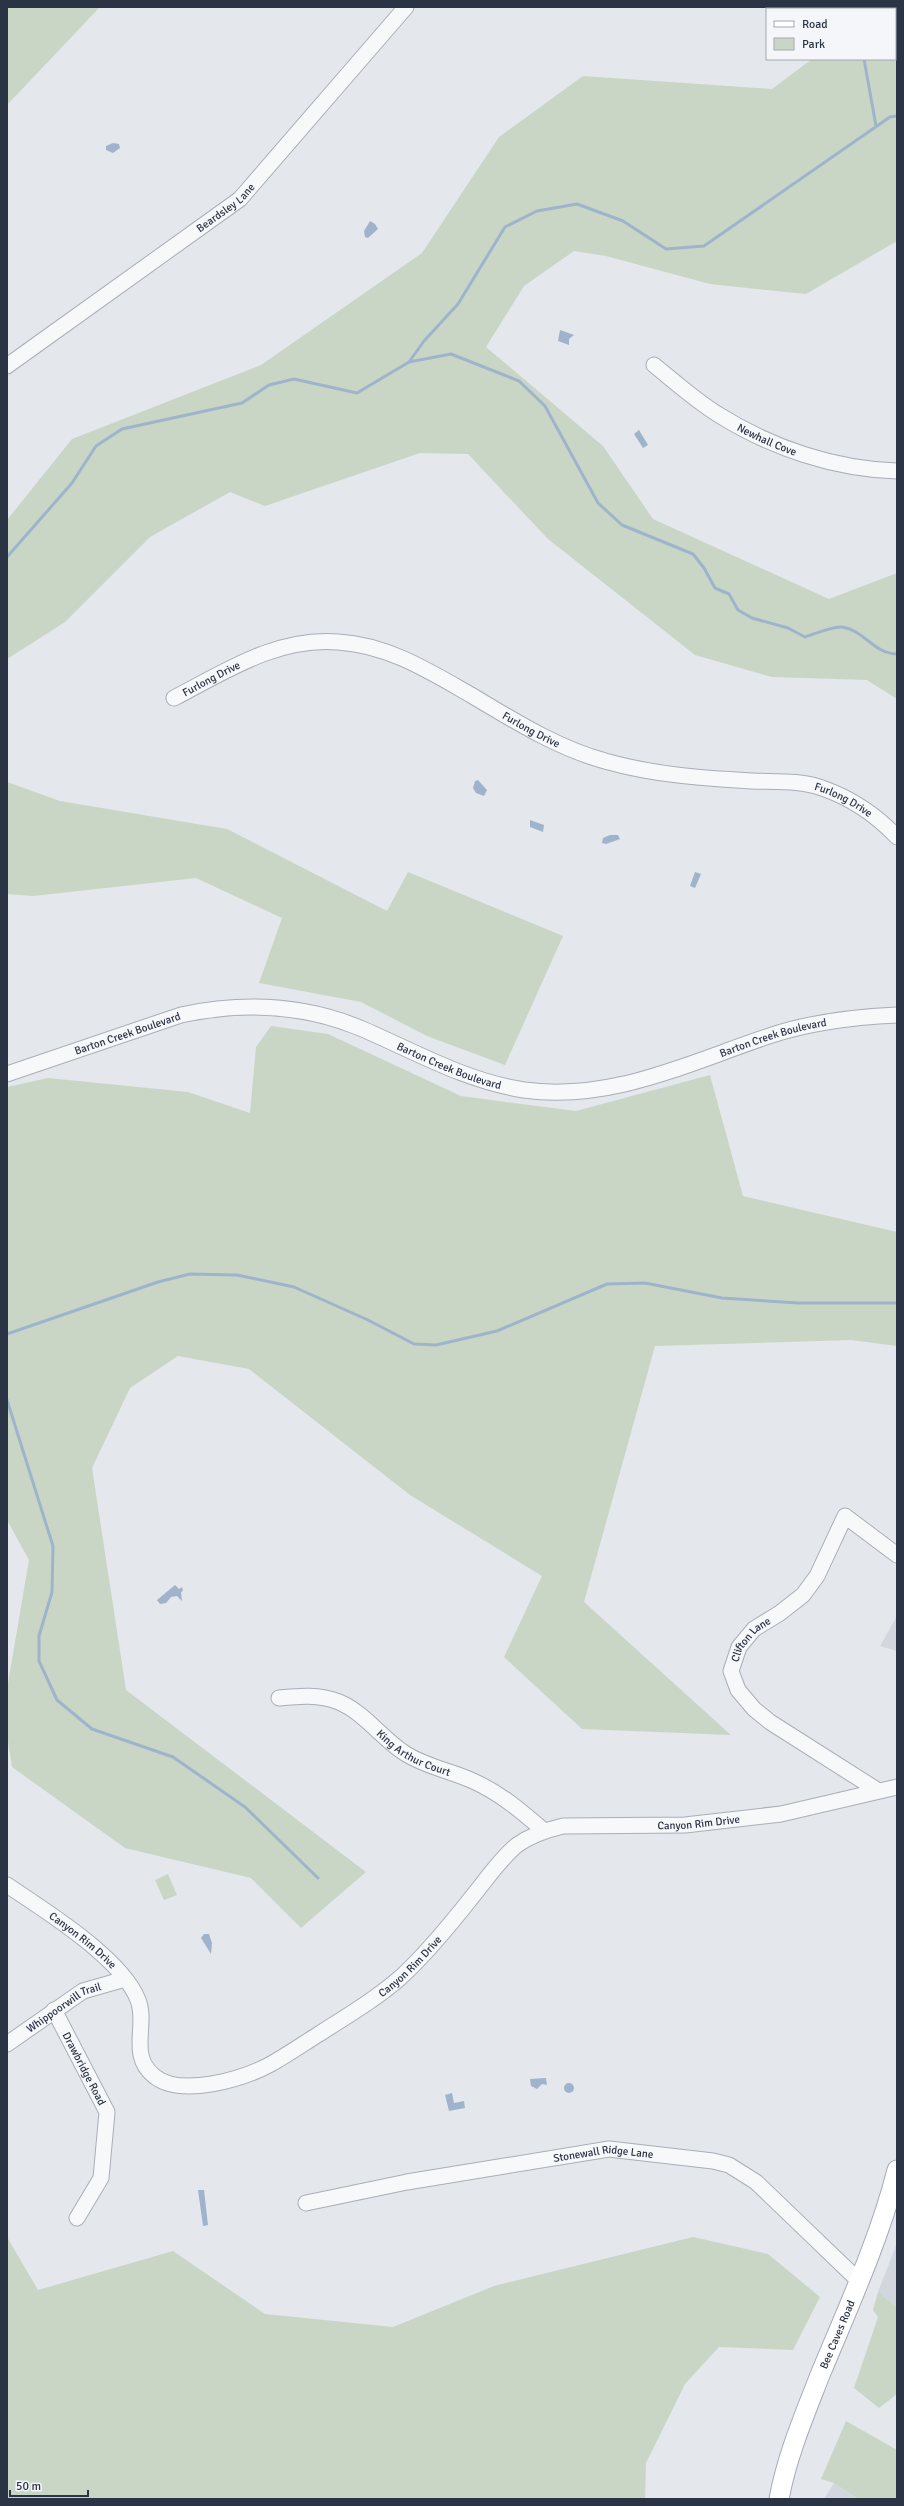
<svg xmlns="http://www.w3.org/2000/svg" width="904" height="2506" font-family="Signika,sans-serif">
  <rect width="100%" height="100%" fill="#e4e7ec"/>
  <!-- built -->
  <path fill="#d2d6de" d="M897,1616V1651L880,1646Z
    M897,2243V2307L878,2292Z
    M834,2483L858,2499H824Z"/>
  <!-- green -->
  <path fill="#c9d6c5" d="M7,7H100L7,105Z
    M866,7H897V241L806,294L710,284L606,256L574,251L524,286L486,347L603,446L653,519L829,599L897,573V699L867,680L772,677L695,655L548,539L468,454L420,453L265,506L230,492L150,537L65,622L7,659V520L72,439L261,365L422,253L499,137L583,76L772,89L812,59H895V9H866Z
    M7,782L60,801L227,829L387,911L408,872L563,936L505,1065L427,1036L361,1002L259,983L282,918L196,878L33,896L7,894Z
    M271,1026L328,1034L461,1096L576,1111L710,1075L743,1196L897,1232V1346L851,1340L655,1346L584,1602L731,1735L582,1729L504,1657L542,1576L410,1495L249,1369L178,1356L130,1388L92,1468L126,1690L366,1872L301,1928L251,1878L125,1848L12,1767L7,1735V1689L29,1560L7,1520V1087L48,1078L188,1092L250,1113L256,1047Z
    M168,1874L177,1895L164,1900L155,1880Z
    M7,2237L38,2290L173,2251L265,2314L393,2327L494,2286L693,2237L768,2254L820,2297L793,2350L719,2347L685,2384L646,2463L645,2499H7Z
    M878,2292L897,2307V2394L879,2408L854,2388L878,2317L873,2310Z
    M846,2421L897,2450V2499H858L834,2483L821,2479Z"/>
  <!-- water -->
  <path fill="#9fb4cc" d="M113,143L119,144L120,148L113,153L106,150V146Z
    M370,221L375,224L378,229L368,238L365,237L364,231Z
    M560,330L574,335L569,339V345L558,341Z
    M639,430L648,445L643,448L634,434Z
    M478,780L487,790L484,796L476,793L473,788L475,781Z
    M530,820L544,825L543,832L530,827Z
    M610,835H618L620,839L606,844L602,843L603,838Z
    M695,872L701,874L695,888L690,886Z
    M175,1585L179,1589L182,1587L183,1591L181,1592L182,1601L177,1596L171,1597L166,1603L160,1604L157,1600Z
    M204,1934H209L212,1943L211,1954L201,1938Z
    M546,2078L547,2085L542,2084L537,2089L531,2086L530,2079Z
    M564 2088a5 5 0 1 1 10 0a5 5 0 1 1-10 0Z
    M452,2093L454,2103L464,2101L465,2108L449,2111L445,2095Z
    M198,2190H204L208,2225L203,2226Z"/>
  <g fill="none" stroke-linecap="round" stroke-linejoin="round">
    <!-- stream -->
    <path stroke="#9fb4cc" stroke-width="3" d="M875,9L876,7
      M864,59L876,126
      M409,362L451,354L519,381L545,406L598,503L622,525L693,554L704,568L715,588L729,594L738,610L752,618L788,628L805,637C815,634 832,626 842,627C864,630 874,654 897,654
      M7,557L72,483L96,446L122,429L242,403L269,385L294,379L357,393L409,362L424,341L458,304L505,227L537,211L577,204L623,221L666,249L704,246L890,117L897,116
      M7,1334L158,1282L190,1274L237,1275L294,1287L368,1320L414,1344L436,1345L497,1331L607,1284L645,1283L722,1298L798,1303H897
      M7,1400L53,1546L52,1592L39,1636V1661L57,1700L92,1729L173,1757L245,1807L318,1878"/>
    <defs>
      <g id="minor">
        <path id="s1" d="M654,365C675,382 696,401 719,415C772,448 834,469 897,471"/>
        <path id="s2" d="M7,366L240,199L406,7"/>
        <path id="s3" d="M174,698C226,671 277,637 338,642C388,645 429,671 471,695C513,720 557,748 605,761C654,775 702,778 752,781C774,782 801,780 822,788C851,798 876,815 897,837"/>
        <path id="s4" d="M7,1074L181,1015C242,1002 302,1004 360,1028C414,1051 465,1081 524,1090C611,1102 688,1063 769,1036C810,1022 853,1017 897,1015"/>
        <path id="s5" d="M279,1698C299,1696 319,1694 339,1702C365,1713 382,1739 406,1754C427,1767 451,1771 473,1781C500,1793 521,1811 543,1830"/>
        <path id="s6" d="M877,1790L770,1722L754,1709L738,1690L731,1671L739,1647L754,1629L780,1613L803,1595L817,1576L845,1516L897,1555"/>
        <path id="s7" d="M7,1885C44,1910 122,1958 138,2000C148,2025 128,2055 154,2076C181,2098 243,2079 271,2064C287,2055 303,2044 319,2034C347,2016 376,1999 401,1977C427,1953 450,1925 472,1897C486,1880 500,1859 517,1845C531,1835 546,1830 563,1826L685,1825L781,1814L897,1787"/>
        <path id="s8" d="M54,2010L107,2112L101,2178L77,2218"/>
        <path id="s9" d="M7,2044L83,1991L125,1979"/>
        <path id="s10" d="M306,2203L407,2182L609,2149L713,2161L729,2165L756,2182L859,2281"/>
      </g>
      <g id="major">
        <path id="s11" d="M779,2499C787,2456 804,2416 820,2375C847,2310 880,2238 897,2170"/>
      </g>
    </defs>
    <!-- minor casing -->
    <use href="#minor" stroke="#a9aeb7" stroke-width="17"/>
    <!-- major casing -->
    <use href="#major" stroke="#a3abb8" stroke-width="21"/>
    <!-- minor -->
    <use href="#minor" stroke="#f7f8fa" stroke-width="15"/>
    <!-- major -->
    <use href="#major" stroke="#fff" stroke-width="19"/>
  </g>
  <g text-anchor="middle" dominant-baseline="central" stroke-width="3.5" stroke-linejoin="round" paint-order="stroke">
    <!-- street labels -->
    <g font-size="11" fill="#2b3445" stroke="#f4f6f9">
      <text stroke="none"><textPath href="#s2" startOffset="270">Beardsley Lane</textPath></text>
      <text stroke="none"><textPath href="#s1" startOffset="136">Newhall Cove</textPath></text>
      <text stroke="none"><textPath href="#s3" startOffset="42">Furlong Drive</textPath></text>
      <text stroke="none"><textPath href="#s3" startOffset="390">Furlong Drive</textPath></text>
      <text stroke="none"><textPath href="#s3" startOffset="714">Furlong Drive</textPath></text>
      <text stroke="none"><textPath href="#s4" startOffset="127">Barton Creek Boulevard</textPath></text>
      <text stroke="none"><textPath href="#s4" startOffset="799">Barton Creek Boulevard</textPath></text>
      <text stroke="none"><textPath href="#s4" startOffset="463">Barton Creek Boulevard</textPath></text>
      <text stroke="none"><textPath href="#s6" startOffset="231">Clifton Lane</textPath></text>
      <text stroke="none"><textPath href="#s5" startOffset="152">King Arthur Court</textPath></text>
      <text stroke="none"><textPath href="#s7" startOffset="898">Canyon Rim Drive</textPath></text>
      <text stroke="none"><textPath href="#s7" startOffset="94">Canyon Rim Drive</textPath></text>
      <text stroke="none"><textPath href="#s7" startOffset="550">Canyon Rim Drive</textPath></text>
      <text stroke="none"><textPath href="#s9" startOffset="68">Whippoorwill Trail</textPath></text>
      <text stroke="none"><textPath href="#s8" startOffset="66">Drawbridge Road</textPath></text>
      <text stroke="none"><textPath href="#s10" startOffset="302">Stonewall Ridge Lane</textPath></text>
      <text stroke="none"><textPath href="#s11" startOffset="175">Bee Caves Road</textPath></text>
    </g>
  </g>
  <!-- border -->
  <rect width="904" height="2506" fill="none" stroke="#2b3445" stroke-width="16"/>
  <!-- legend -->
  <rect x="766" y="8" width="130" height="52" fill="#f4f6f9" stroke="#a4a8b1"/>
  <rect x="774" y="21" width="20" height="6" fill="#ffffff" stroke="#a4a8b1"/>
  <text x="802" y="28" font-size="12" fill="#2b3445">Road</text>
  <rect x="774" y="38" width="20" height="12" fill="#c9d6c5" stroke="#a4a8b1"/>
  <text x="802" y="48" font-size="12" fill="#2b3445">Park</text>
  <!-- scale -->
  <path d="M10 2490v6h78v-6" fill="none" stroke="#2b3445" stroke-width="2"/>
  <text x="16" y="2490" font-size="12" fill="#2b3445" stroke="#f4f6f9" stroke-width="3" paint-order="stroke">50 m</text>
</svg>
